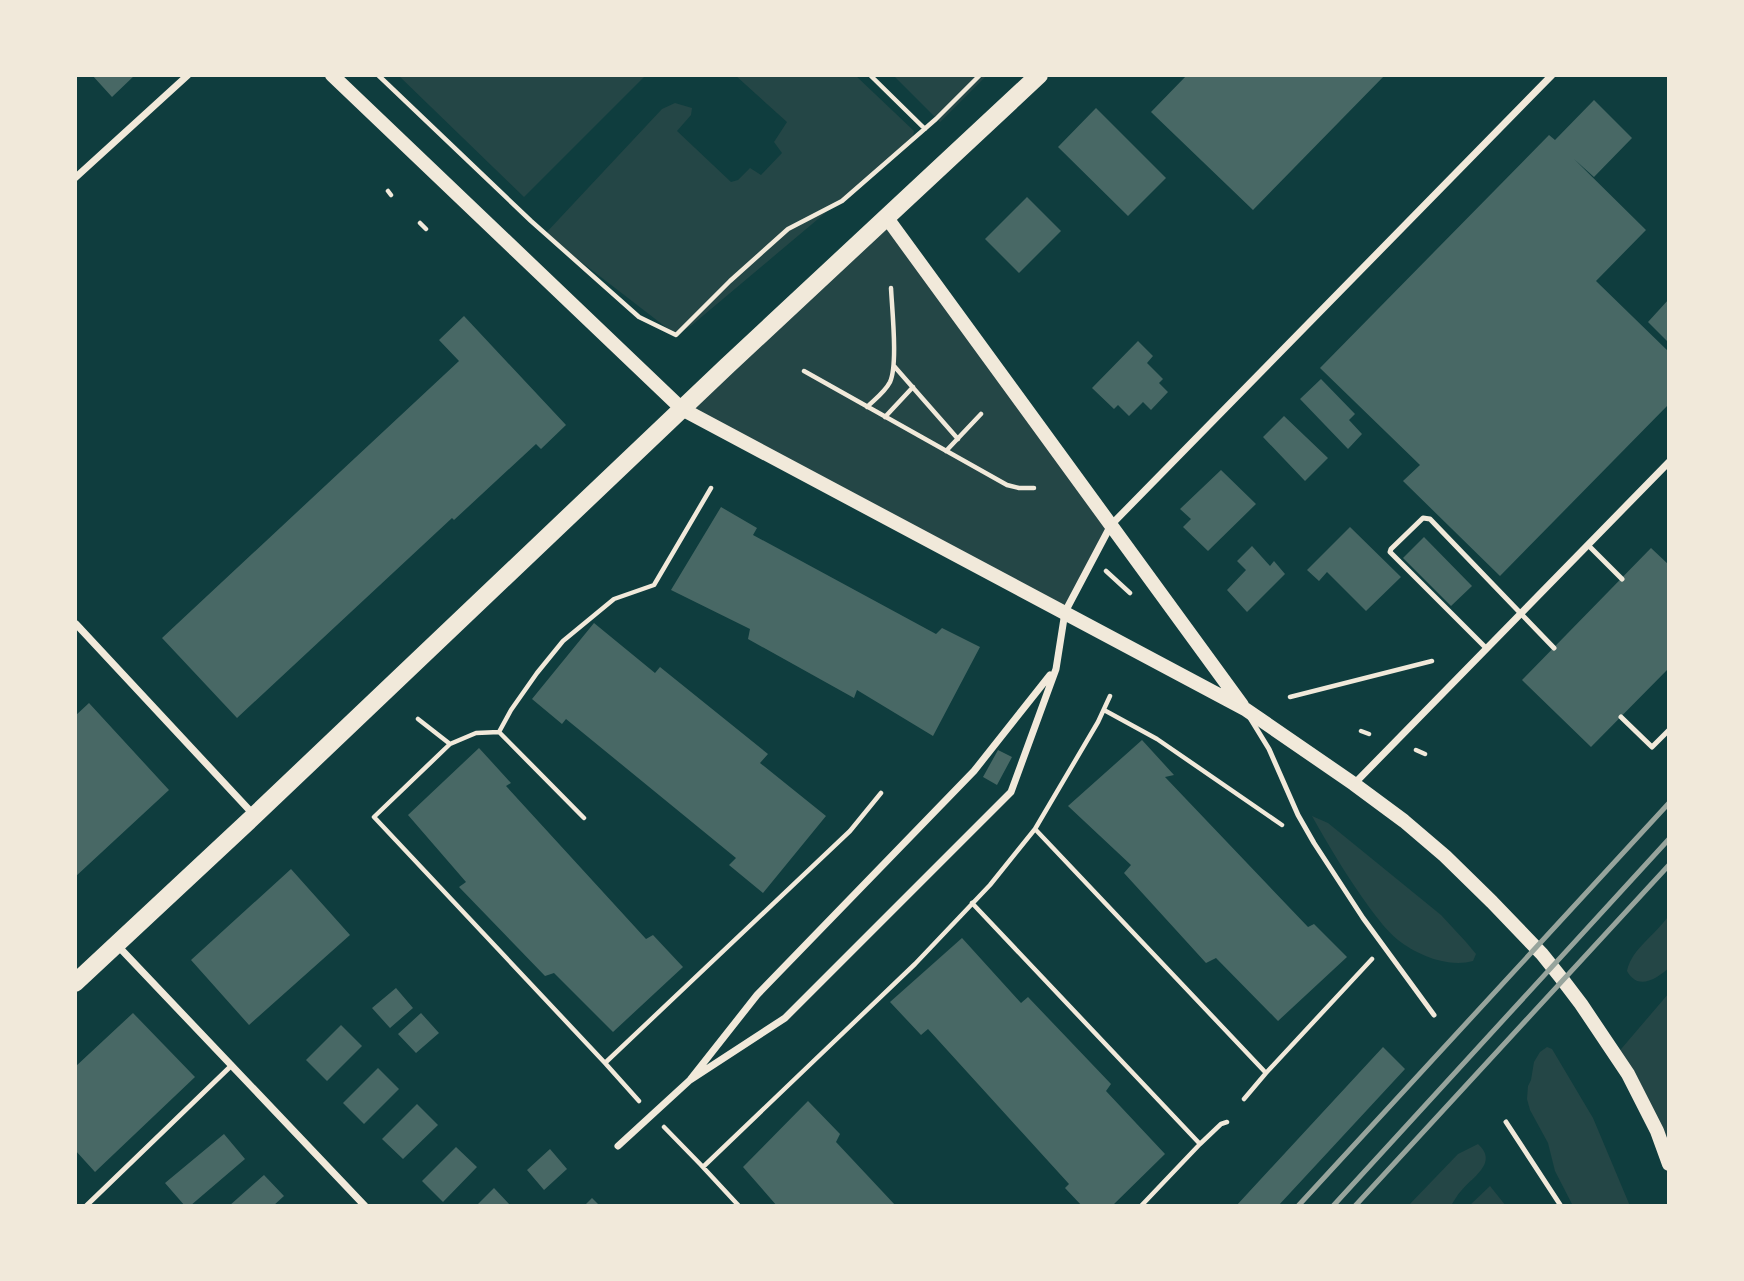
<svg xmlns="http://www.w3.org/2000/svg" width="1744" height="1281" font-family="Barlow,sans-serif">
  <rect width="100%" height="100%" fill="#0f3d3e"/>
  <!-- green -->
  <path fill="#244646" d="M398,75H646L524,197Z
    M735,75H855L914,131L912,140L692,325L676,335L545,234L662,109L675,103L692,108L691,115L677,131L731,182L738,180L750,168L761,175L782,153L774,142L787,122Z
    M893,75H987L940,122Z
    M887,218L1111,525L1065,612L682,409Z
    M1312,816L1328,823L1441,915L1466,942L1476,954L1473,961C1448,968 1417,955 1398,940C1387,931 1378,919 1369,907C1348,878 1330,848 1312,816Z
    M1669,915V968C1656,979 1638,991 1627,971C1632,948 1656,935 1669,915Z
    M1669,993V1165L1616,1055Z
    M1547,1047L1552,1049L1593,1118L1630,1206H1573L1555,1171L1548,1143L1530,1110L1527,1099L1528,1086L1531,1080L1534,1062L1540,1052Z
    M1478,1144C1499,1163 1472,1177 1461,1191C1457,1195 1454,1201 1451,1206H1408L1458,1154Z
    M1490,1186L1506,1206H1469Z"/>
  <!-- building -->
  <path fill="#486865" d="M92,75H135L112,97Z
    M1187,75H1385L1253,210L1151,112Z
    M1594,100L1632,138L1594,177L1574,159L1646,230L1596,281L1669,352V404L1500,576L1403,481L1420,465L1320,368L1549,135L1555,140Z
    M1096,108L1166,178L1128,216L1058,147Z
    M1027,197L1061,231L1019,273L985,239Z
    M1669,299V343L1648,322Z
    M464,316L566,425L541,449L536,444L454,520L452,518L237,718L162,638L459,361L439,340Z
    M1138,341L1153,356L1147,363L1163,379L1159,383L1168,392L1151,410L1143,402L1129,416L1118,405L1114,409L1092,388Z
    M1321,379L1355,414L1349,420L1362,434L1348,449L1300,399Z
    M1284,416L1328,458L1305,481L1263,437Z
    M1221,470L1256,504L1208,551L1183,527L1191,519L1180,509Z
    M721,507L757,528L753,535L936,634L942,628L980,647L933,736L857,690L854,698L748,639L750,629L671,590Z
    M1350,527L1401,577L1366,611L1327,572L1319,581L1307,570Z
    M1424,537L1472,586L1451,606L1403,558Z
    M1252,546L1270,566L1274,561L1285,574L1247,612L1227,590L1246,570L1237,561Z
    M1651,548L1669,565V668L1591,747L1522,680Z
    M594,623L655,673L660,667L768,754L760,763L826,816L763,893L729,865L736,858L566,719L562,724L532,699Z
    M89,703L169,790L75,877V716Z
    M1142,740L1174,775L1165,777L1308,927L1314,924L1347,957L1278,1021L1216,958L1206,963L1124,873L1131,865L1068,806Z
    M479,748L511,783L506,786L646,939L653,935L683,967L613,1032L554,973L545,976L459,887L466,882L408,815Z
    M998,750L1012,757L997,785L983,777Z
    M291,869L350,935L249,1025L191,960Z
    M962,938L1021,1003L1028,997L1111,1084L1106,1091L1165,1154L1112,1206H1082L1065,1188L1069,1184L928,1029L921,1035L890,1002Z
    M396,988L413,1008L390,1028L372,1008Z
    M133,1013L195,1077L95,1172L75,1150V1067Z
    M421,1013L439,1033L416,1053L398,1034Z
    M341,1025L362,1046L327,1081L306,1060Z
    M1383,1047L1405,1069L1278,1206H1236Z
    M378,1068L399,1089L364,1124L343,1103Z
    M808,1101L840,1134L836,1142L896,1206H777L743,1167Z
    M417,1104L438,1125L403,1159L382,1139Z
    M224,1134L245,1159L190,1206H185L165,1183Z
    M456,1147L477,1167L443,1202L422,1181Z
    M550,1149L567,1169L544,1190L527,1170Z
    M264,1175L284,1196L273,1206H229Z
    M494,1188L511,1206H476Z
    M592,1198L600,1206H584Z"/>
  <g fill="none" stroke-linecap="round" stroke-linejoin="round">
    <!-- path -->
    <path stroke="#f1e9da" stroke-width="4.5" d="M378,75L531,221L639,317L676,335L730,281L788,229L842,201L936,119L980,75
      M870,75L925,129
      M388,191L391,195
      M420,223L426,229
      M894,366L958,439
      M804,371L1007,485L1019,488H1034
      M867,407C875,399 885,392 890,382C898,365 892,309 891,288
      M885,417L913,387
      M946,451L981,414
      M1106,571L1130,593
      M1290,697L1432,661
      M1104,710L1157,739L1282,825
      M418,719L450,744L476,733L499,732
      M1361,731L1369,734
      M450,744L374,817L605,1063L850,831L881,793
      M1416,750L1425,754
      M584,818L499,732L511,710L537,673L563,641L614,599L654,585L711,488
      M1035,829L1266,1073
      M972,903L1200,1144L1221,1124L1227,1122
      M605,1063L639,1101
      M1244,1099L1266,1073L1372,959
      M664,1127L703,1167L915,964L990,885L1035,829L1098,722L1110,696
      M701,1165L739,1206
      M1141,1206L1200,1144"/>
    <!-- service -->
    <path stroke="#f1e9da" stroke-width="5" d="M1588,545L1622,579
      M1486,648L1390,552L1391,549L1423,518L1430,519L1554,648
      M1621,717L1652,747L1669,730
      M1250,718L1269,749L1298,815L1314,843L1363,918L1434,1015
      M1506,1122L1561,1206
      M86,1206L232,1065"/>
    <!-- minor -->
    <path stroke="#f1e9da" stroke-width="7" d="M75,178L188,75
      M76,624L254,815
      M1354,784L1669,462
      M117,945L365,1206
      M690,1080L785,1018L1011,792L1056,669L1065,612L1111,525L1552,75
      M618,1146L690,1080L757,995L974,771L1050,675"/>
    <!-- secondary -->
    <path stroke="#f1e9da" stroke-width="14" d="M332,75L682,409L1245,709L1354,784L1404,821L1445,856L1492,902L1542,954L1562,979L1581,1004L1628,1074L1657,1131L1669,1164
      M887,218L1242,705"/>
    <!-- primary -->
    <path stroke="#f1e9da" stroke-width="18" d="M75,983L255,815L727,366L1039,75"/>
    <!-- rail -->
    <path stroke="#97a49c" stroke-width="5" d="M1298,1206L1669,803
      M1333,1206L1669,839
      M1355,1206L1669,865"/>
  </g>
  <!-- border -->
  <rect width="1744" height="1281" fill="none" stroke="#f1e9da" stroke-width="154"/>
</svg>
